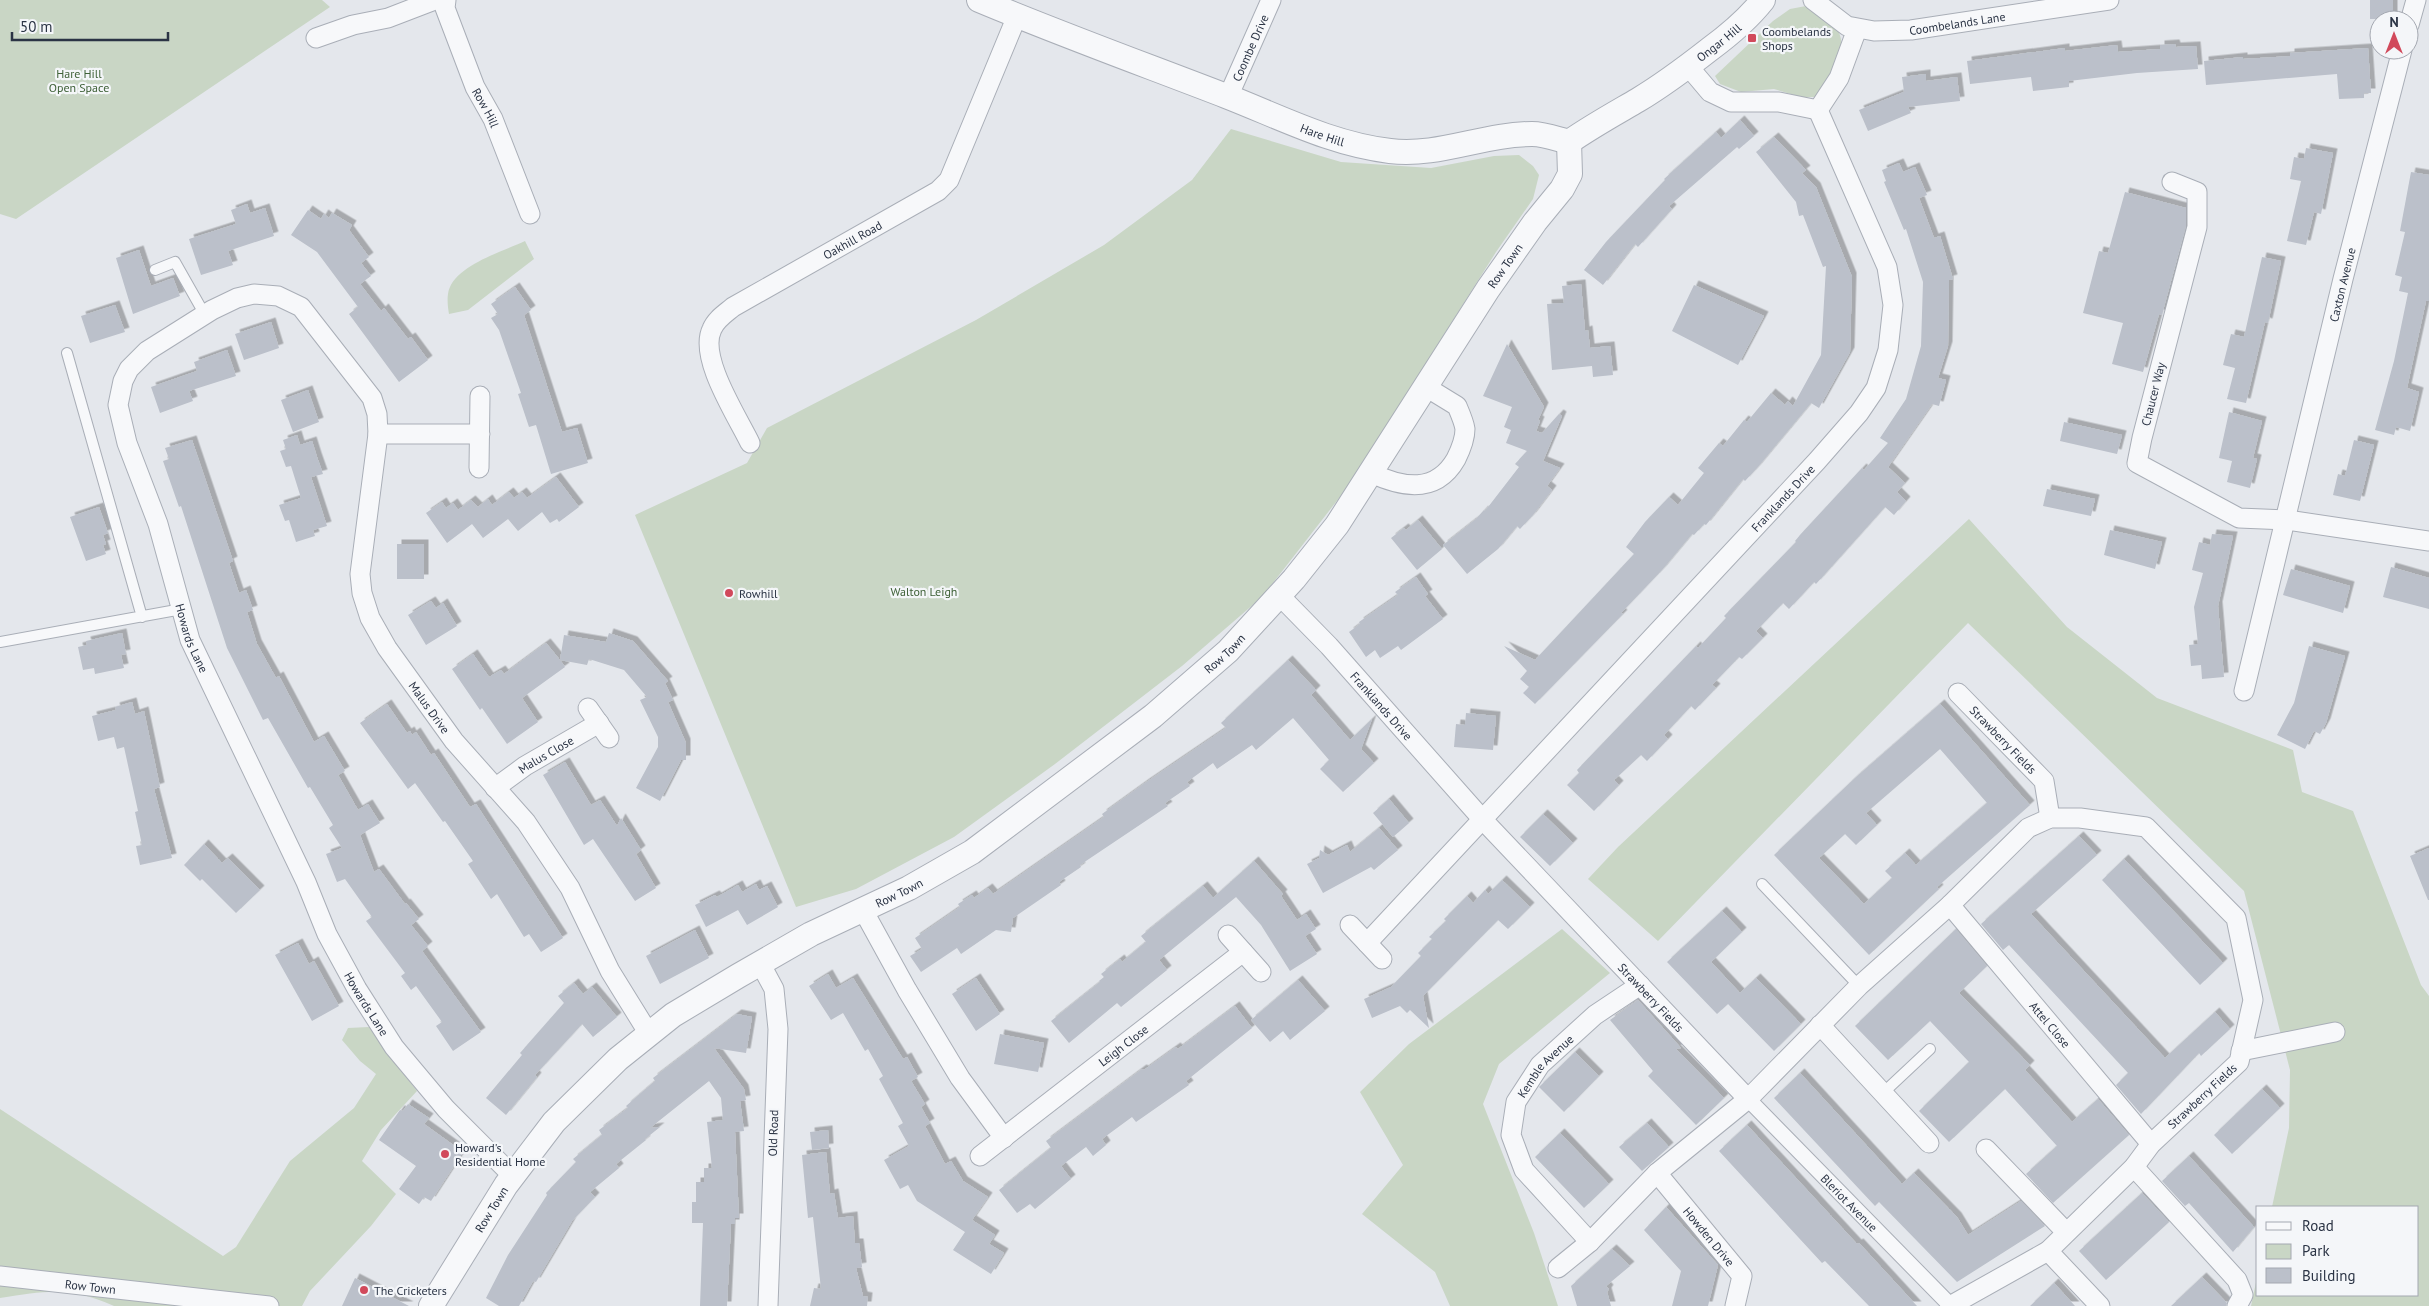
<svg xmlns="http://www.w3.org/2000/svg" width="2429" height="1306" font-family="'PT Sans',sans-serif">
  <defs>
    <filter id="shadow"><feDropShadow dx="4.5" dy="-4.5" stdDeviation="0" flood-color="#0004"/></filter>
  </defs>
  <rect width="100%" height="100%" fill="#e4e7ec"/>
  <!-- green -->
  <path fill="#c9d6c5" d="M0,0H322L330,7L16,219L0,214Z
    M1806,6C1813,12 1821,16 1829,21C1857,41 1831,78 1817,97H1801L1774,89L1741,92L1720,84L1715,76L1773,21L1790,9Z
    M1231,129L1341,162L1431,168L1494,156L1519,155L1533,166L1539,175L1533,199L1496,252L1350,484L1262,597L1182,666L1055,764L954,837L856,889L796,907L635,515L747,463L767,428L976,320L1104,245L1192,180Z
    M525,241L534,259L468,310L449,314C448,308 447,300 448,294C452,266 502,252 525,241Z
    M1969,519L2067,627L2157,698L2293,750L2302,792L2353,811L2421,985L2429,996V1306H2251L2258,1273V1295H2418V1207H2272L2289,1128L2290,1070L2244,891L1968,623L1658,941L1588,879L1618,847Z
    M1562,929L1610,973L1499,1064L1483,1104L1534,1233L1558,1306H1450L1435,1272L1362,1214L1403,1165L1360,1092L1409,1044Z
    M369,1027L417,1091L381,1130L362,1161L396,1194L371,1226L310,1291L302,1306H114C68,1286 48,1291 0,1298V1109L223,1256L236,1247L290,1161L354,1108L376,1074L360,1061L342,1040L348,1028Z"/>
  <!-- building -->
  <path fill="#bbc0ca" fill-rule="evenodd" filter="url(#shadow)" d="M2370,0H2393V19H2370Z
    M2175,44L2176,47L2196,46L2198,69L2137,73L2069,81V87L2033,91L2031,77L1970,84L1967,61L2065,48V51L2117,45L2118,52L2160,49V45Z
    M2368,48L2371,93H2364V98L2339,99L2337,74L2206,85L2204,61L2243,57V59L2290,56V53Z
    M1926,74V81L1957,77L1960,101L1908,107L1911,113L1868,131L1859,110L1904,92L1902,77Z
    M1740,120L1754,136L1739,149L1737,147L1669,206L1672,209L1638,247L1635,244L1603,285L1584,270L1606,242L1665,180L1664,179L1716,132L1721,138Z
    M1774,137L1806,170L1802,173L1816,187L1852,277L1850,352L1819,408L1811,403L1757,468L1745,481L1743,479L1706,525L1704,524L1694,535L1692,534L1662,570L1621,613L1623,614L1535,704L1523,693L1529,687L1520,679L1527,671L1504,646L1535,660L1634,554L1626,547L1645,522L1669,497L1678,505L1704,473L1698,468L1719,443L1723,446L1744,420L1747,422L1771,393L1785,405L1788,401L1793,406L1821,355L1826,266L1823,267L1803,215L1799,216L1796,202L1756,152Z
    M2306,148L2333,153L2321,214L2314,212L2306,245L2287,241L2301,181L2290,179L2294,157L2304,159Z
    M1899,163L1903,172L1915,167L1927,195L1919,198L1934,238L1940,236L1953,279L1949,280L1948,346L1938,378L1946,380L1939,406L1932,404L1888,467L1905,483L1897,492L1906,501L1894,515L1885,507L1816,584L1814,582L1789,609L1783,603L1756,631L1763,638L1742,659L1739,657L1712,685L1716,688L1695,710L1691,706L1664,735L1668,739L1647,761L1641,755L1614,780L1619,785L1594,811L1567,785L1579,773L1577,770L1696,646L1698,648L1726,618L1724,616L1796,542L1795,541L1800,535L1862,468L1864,470L1888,443L1880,438L1906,399L1921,346L1923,282L1906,229L1904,230L1884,182L1886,181L1882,170Z
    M2411,172L2429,175V301H2426L2407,388L2419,392L2410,431L2396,427L2394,435L2375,430L2394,361L2408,293L2399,291L2402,277L2395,275L2405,232L2400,231Z
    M2125,192L2186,208V226L2164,307L2162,315L2159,314L2143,372L2112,364L2123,323L2083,313L2099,251L2108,253Z
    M247,204L250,213L265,208L274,236L228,251L233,265L201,275L189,239L236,224L231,210Z
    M308,210L321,219L324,214L329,218L332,213L352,225L349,230L369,257L361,263L371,276L360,284L381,311L384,308L408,339L411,337L428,360L399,382L349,314L358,307L317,252L291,235Z
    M139,250L151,286L173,278L180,296L133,314L116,258Z
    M2262,257L2281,261L2268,323L2265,322L2246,403L2227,399L2235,368L2223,365L2231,334L2244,337Z
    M1581,284L1585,331L1588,330L1590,348L1610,346L1613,375L1593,377L1592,366L1552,370L1547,304L1564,303L1562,286Z
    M1694,285L1764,316L1738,365L1672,331Z
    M515,287L531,310L524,315L562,432L577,428L588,463L551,474L536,425L529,427L518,394L521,393L499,330L491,318L498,314L491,304Z
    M115,305L125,332L90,343L81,316Z
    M271,322L279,348L244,360L235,334Z
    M1507,344L1544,407L1538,420L1540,421L1536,431L1542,433L1559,414L1562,416L1543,461L1560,468L1547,486L1552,490L1533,515L1520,529L1517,526L1498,549L1467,574L1443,545L1476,519L1484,510L1485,511L1519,467L1515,464L1527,451L1506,443L1511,430L1504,427L1512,407L1483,396Z
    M227,350L236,376L189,391L193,401L160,413L151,387L197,371L194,362Z
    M308,390L319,422L293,432L281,400Z
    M2229,412L2262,421L2253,458L2257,459L2250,488L2227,482L2232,461L2219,458Z
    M2064,422L2122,435L2117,454L2060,441Z
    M297,435L300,445L312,441L317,457L323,474L311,477L327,526L313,530L315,536L296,542L289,520L285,521L279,505L301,498L291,466L286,467L280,451L286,449L283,440Z
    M192,440L233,561L229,563L239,593L246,590L253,610L247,612L257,644L276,678L279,676L314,742L324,736L345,771L338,775L358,810L368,804L380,823L360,835L374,872L379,869L405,904L406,903L419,919L411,925L428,946L422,951L481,1032L453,1051L436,1026L442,1022L416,986L411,990L401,976L405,973L366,921L372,917L345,879L337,882L326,854L342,848L329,828L333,825L310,787L308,788L268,718L263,720L227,648L181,506L179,507L163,461L169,459L165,448Z
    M2354,440L2374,445L2360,501L2333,495L2338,474L2345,476Z
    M556,477L579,507L559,522L557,519L550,523L542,512L518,531L508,519L483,538L472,524L447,543L426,513L442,502L446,508L453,503L458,510L471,500L478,507L488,499L492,505L509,492L514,498L522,492L527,498Z
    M2047,489L2095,499L2091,516L2043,506Z
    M99,507L108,533L103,535L106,544L103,545L106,554L86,561L70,517Z
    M1418,520L1442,549L1417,570L1391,538L1404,528L1406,530Z
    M2110,530L2162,542L2155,569L2104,555Z
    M2212,534L2233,536L2218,606L2224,677L2202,679L2201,665L2191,666L2189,645L2198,644L2194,607L2203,573L2192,570L2199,542L2210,545Z
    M397,544H424V579H397Z
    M2391,567L2429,578V609L2383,597Z
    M2291,569L2350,586L2343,613L2283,595Z
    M1416,577L1428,594L1425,596L1443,619L1401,650L1398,646L1380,658L1375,650L1366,657L1349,632L1360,624L1359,622L1398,595L1395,592Z
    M431,601L436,608L443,603L457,626L426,645L408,615Z
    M122,633L126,654L121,655L124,668L95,674L94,668L83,670L78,647L87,645L86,641Z
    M609,633L633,641L668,681L665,683L673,700L668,702L686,743V760H681L660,801L636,788L658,747V737L640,700L647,697L624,670L589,659L587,665L560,660L565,667L522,698L538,722L507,744L482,708L480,710L452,669L473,654L489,677L501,670L504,674L546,643L560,660L564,635L606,642Z
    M2309,646L2345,656L2326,723L2320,734L2314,731L2305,749L2277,735L2294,703Z
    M1288,660L1316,690L1311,695L1350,740L1372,719L1361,749L1374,763L1343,792L1320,769L1329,760L1293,718L1256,750L1252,745L1217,769L1213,763L1187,782L1190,786L1165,803L1168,806L1080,865L1081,867L1059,882L1061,885L1013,918L1011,932L996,930L961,954L957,948L921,972L910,956L922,949L915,938L960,907L958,904L972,895L974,898L988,888L993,894L1104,817L1102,814L1145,783L1226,728L1221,723Z
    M132,702L135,714L144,711L160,787L154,789L172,858L140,865L136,846L142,845L135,812L138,811L124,747L117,749L114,737L98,741L92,716L116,710L115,707Z
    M387,704L407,733L410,731L412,735L416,732L431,755L434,753L470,807L476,804L563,938L541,952L529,934L524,937L497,894L491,899L468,864L473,861L445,821L443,822L415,783L408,789L360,723Z
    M1940,704L2030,805L1937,887L1939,889L1869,955L1774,855L1854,779ZM1940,749L1987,803L1916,865L1905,853L1885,871L1892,878L1864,904L1819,858L1845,834L1856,845L1877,825L1866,813Z
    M1466,713L1496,716L1493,750L1454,747L1456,724L1465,725Z
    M565,762L591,805L600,800L617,826L621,818L641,850L636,854L656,888L635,901L593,839L584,845L543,775Z
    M1389,799L1409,823L1393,837L1373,813Z
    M1543,814L1573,843L1550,866L1520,837Z
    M1379,828L1398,850L1374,870L1371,867L1323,893L1307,864L1319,858L1320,850L1328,855L1347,845L1350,852Z
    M2079,836L2097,855L2031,914L2165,1058L2215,1012L2230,1029L2201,1056L2199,1053L2141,1114L2116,1085L2128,1073L2009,945L2003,950L1981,924Z
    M204,844L222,863L228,858L260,890L236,913L202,879L200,881L184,865Z
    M2429,848V900H2428L2410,856Z
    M2124,859L2223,963L2200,985L2102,880Z
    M1254,861L1283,894L1281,896L1297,920L1306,914L1316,929L1305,936L1317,954L1290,971L1261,925L1236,897L1159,960L1167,970L1121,1007L1117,1003L1069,1043L1051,1021L1100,982L1099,981L1104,977L1101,974L1120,959L1122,962L1146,942L1141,936L1203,886L1213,898Z
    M1502,880L1530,907L1508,929L1498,920L1423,996L1429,1028L1410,1010L1407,1013L1400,1006L1372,1018L1364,999L1391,987L1421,956L1418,953L1432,939L1429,937L1446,921L1444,919L1467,896L1473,903L1485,890L1488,894Z
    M756,884L759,890L767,886L778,907L747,925L738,910L706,927L695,905L715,895L717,897L738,885L742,892Z
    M1722,911L1742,932L1711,962L1740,993L1756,978L1801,1024L1774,1051L1728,1004L1717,1014L1667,962Z
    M1956,929L1987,966L1959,993L2030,1065L2025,1070L2072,1122L2098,1099L2129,1135L2053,1203L2026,1174L2057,1146L2005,1089L1949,1142L1919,1111L1969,1062L1930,1021L1888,1060L1855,1026Z
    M695,930L709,958L660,984L646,956Z
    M298,943L309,964L314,961L339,1006L312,1021L275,955Z
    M828,974L836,988L853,978L903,1059L907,1057L918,1077L911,1081L925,1104L921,1107L930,1123L925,1126L945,1164L951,1161L963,1181L988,1197L972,1220L995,1235L989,1244L1004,1253L991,1274L953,1250L965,1232L917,1201L908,1185L900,1189L884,1160L909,1146L898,1126L903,1123L879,1079L883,1076L868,1049L865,1051L843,1013L831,1020L809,986Z
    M976,978L1000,1014L976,1031L952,994Z
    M1298,980L1325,1011L1290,1040L1283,1031L1270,1042L1251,1020Z
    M574,983L583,994L592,987L617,1017L593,1037L582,1024L535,1075L537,1077L506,1115L486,1098L522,1055L520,1053L564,1003L558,996Z
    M1638,1000L1681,1048L1676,1049L1724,1098L1696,1125L1648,1076L1653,1071L1610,1020Z
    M1235,1006L1252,1028L1186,1081L1189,1085L1136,1122L1132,1117L1102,1139L1106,1145L1093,1156L1086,1147L1061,1166L1071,1179L1035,1209L1030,1204L1017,1213L999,1190L1051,1148L1046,1141L1142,1069L1144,1070L1176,1047L1178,1049Z
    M737,1014L752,1017L746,1053L714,1048L744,1089L746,1100L740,1101L744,1131L735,1132L739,1218H735V1224H731L727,1306H700L703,1223H692V1202H696V1182H704V1168H712L707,1122L723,1120L721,1098L709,1081L650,1128L660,1127L645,1139L646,1140L616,1164L619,1168L590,1192L595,1197L572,1221L536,1282L533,1281L519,1306H499L486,1298L508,1255L547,1195L546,1193L576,1162L573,1159L602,1135L599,1130L628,1108L626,1106L655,1081L653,1078Z
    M1000,1034L1044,1043L1038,1072L994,1064Z
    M1575,1052L1599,1076L1564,1112L1539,1087Z
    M1800,1073L1902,1184L1914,1173L1957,1217L1968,1235L2021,1201L2045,1226L1957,1282L1879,1202L1875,1206L1774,1098Z
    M2262,1089L2280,1108L2232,1154L2214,1135Z
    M408,1104L429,1118L424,1124L463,1152L431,1201L424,1197L419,1204L399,1189L416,1166L379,1140L400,1110L403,1111Z
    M1647,1123L1669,1147L1642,1171L1619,1147Z
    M1747,1125L1857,1244L1859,1243L1917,1306H1869L1825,1261L1822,1263L1719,1151Z
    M828,1130L829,1148L812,1150L810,1132Z
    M1560,1133L1609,1184L1584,1208L1535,1157Z
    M826,1152L830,1194L834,1193L838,1218L853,1216L855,1243H859L862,1267L856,1268L863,1296L868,1297L867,1306H810L814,1288L821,1289L813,1217L808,1218L802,1155Z
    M2189,1156L2254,1227L2233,1252L2189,1203L2185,1206L2162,1181Z
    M2142,1193L2169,1222L2106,1280L2079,1251Z
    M1666,1207L1718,1265L1708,1306H1672L1681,1271L1644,1230Z
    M1612,1249L1630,1266L1606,1286L1609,1289L1607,1292L1611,1306H1577L1571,1286Z
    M2202,1277L2227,1303L2226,1306H2171Z
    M355,1278L409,1306H342Z
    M2054,1283L2075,1306H2030Z"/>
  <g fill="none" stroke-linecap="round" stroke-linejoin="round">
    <defs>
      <path id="service" d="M155,270L175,262L205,315
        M67,353L142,617
        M0,642L182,609
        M1762,884L1859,986
        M1883,1093L1930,1049"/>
      <g id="pedestrian">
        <path id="s1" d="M1748,1099L1951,1306"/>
      </g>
      <g id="minor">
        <path id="s2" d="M446,0L445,8L475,87L493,119L530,214"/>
        <path id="s3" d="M1813,0L1847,26L1874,31L1911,30L2109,0"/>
        <path d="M2409,25L2416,0"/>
        <path d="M316,38L353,25L388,18L435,0"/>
        <path d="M1688,66L1710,92L1731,102H1779L1818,110"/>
        <path id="s4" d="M1228,97L1271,0"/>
        <path d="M1818,110L1839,78L1857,29"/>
        <path d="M2172,182L2197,192V227L2142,438L2137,463L2239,518L2287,520L2429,541"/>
        <path id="s5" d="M378,434L377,414L372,398L301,307L278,296L254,294L237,298L212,310L147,351L129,369L123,381L118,405L127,443L158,524L190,640L306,882L327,934L357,989L394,1047L446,1109L513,1176"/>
        <path id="s6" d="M480,434H378L360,574L362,593L370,618L387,648L454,741L526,822L570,888L610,971L649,1034"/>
        <path id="s7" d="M750,443C737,416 698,357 712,329C716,319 726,313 733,307L938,191L949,180L1017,16"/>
        <path d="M479,468L480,396"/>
        <path d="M1371,473C1403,488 1436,494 1456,459C1460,451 1465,438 1465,429C1464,422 1460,413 1457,406L1426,387"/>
        <path id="s8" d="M1279,595L1329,646L1483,820L1748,1099"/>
        <path id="s9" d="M2244,691L2343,279L2402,50"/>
        <path id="s10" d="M1958,693L2044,781L2050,818"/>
        <path d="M588,708L609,738"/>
        <path id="s11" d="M495,788L525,766L599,723"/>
        <path id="s12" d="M1950,905L2151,1144"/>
        <path d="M863,910L907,990L960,1078L1004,1138"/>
        <path d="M1350,925L1382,959"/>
        <path d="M1228,935L1261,972"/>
        <path id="s13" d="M1367,943L1817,461L1859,413L1876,388L1888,350L1893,305L1887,267L1818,110"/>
        <path d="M760,963L774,989L778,1029L768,1306"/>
        <path d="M1820,1025L1929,1143"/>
        <path d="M2241,1051L2335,1032"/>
        <path d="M1986,1149L2066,1232"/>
        <path id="s14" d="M980,1156L1243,952"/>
        <path d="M2134,1167L2237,1280L2243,1295L2237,1306"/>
        <path id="s15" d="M1657,1173L1742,1276L1735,1306"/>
        <path id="s16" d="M1590,1242L1524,1170L1511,1135L1516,1102L1540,1065L1595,1015L1640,985"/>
        <path d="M2048,1251L2100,1306"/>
        <path d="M1558,1268L1590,1242L1657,1173L1748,1099L1859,986L1950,905L2028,828L2050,818H2080L2146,827L2236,918L2253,1000L2239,1062L2151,1144L2134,1167L2048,1251L1950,1306"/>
        <path id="s17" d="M0,1276L269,1306"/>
      </g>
      <g id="tertiary">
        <path id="s18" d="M979,0C1060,34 1143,64 1226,96C1280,117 1331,144 1390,151C1438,157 1484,134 1532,134C1545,134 1557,139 1569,142C1592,126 1614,114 1638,100C1663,85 1687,67 1710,49C1729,35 1748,19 1763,0"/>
        <path id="s19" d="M431,1306L506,1185L554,1122L618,1059L673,1015L738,976L811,934L909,888L972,852L1153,716L1228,651L1294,579L1337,525L1488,289L1535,222L1562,189L1570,174L1569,142"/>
      </g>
    </defs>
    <!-- service casing -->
    <use href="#service" stroke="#a9aeb7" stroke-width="12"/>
    <!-- pedestrian casing -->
    <use href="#pedestrian" stroke="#a9aeb7" stroke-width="17"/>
    <!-- minor casing -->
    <use href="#minor" stroke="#a9aeb7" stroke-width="21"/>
    <!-- tertiary casing -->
    <use href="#tertiary" stroke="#a9aeb7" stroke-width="26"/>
    <!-- service -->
    <use href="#service" stroke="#f7f8fa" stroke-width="10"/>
    <!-- pedestrian -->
    <use href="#pedestrian" stroke="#f7f8fa" stroke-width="15"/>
    <!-- minor -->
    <use href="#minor" stroke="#f7f8fa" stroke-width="19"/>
    <!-- tertiary -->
    <use href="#tertiary" stroke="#f7f8fa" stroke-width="24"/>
  </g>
  <!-- markers -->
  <g fill="#d1495b" stroke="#f4f6f9" stroke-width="2">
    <rect x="1747" y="33" width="10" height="10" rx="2.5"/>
    <circle cx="729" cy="593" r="5"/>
    <circle cx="445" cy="1154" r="5"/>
    <circle cx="364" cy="1290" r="5"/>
  </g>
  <g text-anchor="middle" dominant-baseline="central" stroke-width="4.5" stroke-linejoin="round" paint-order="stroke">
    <!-- street labels -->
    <g font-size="12" fill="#2b3445" stroke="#f4f6f9">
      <text stroke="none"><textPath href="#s3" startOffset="154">Coombelands Lane</textPath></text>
      <text stroke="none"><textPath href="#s18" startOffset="800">Ongar Hill</textPath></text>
      <text stroke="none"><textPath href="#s4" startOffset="54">Coombe Drive</textPath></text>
      <text stroke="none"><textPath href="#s2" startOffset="116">Row Hill</textPath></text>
      <text stroke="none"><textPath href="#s18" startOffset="369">Hare Hill</textPath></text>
      <text stroke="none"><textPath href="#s7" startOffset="291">Oakhill Road</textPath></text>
      <text stroke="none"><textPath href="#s19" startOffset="1524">Row Town</textPath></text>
      <text stroke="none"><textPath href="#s9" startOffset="418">Caxton Avenue</textPath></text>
      <text transform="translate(2153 394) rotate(-76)">Chaucer Way</text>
      <text stroke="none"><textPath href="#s13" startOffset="609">Franklands Drive</textPath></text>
      <text stroke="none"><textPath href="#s5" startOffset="632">Howards Lane</textPath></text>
      <text stroke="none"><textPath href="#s19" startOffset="1044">Row Town</textPath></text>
      <text stroke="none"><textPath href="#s6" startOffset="396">Malus Drive</textPath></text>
      <text stroke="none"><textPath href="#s8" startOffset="151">Franklands Drive</textPath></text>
      <text stroke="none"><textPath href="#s10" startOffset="65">Strawberry Fields</textPath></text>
      <text stroke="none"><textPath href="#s11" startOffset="61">Malus Close</textPath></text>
      <text stroke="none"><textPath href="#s19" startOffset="639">Row Town</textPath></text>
      <text stroke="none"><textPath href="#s8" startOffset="548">Strawberry Fields</textPath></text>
      <text stroke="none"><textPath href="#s5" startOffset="1038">Howards Lane</textPath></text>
      <text stroke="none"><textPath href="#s12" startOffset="156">Attel Close</textPath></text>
      <text stroke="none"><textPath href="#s14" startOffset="181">Leigh Close</textPath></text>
      <text stroke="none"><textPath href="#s16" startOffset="215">Kemble Avenue</textPath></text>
      <text transform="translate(2202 1096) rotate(-43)">Strawberry Fields</text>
      <text transform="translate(773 1133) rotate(-88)">Old Road</text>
      <text stroke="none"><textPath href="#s1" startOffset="145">Bleriot Avenue</textPath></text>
      <text stroke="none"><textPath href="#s19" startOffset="114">Row Town</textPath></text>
      <text stroke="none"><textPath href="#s15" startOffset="82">Howden Drive</textPath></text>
      <text stroke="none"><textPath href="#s17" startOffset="91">Row Town</textPath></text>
    </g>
    <!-- poi labels -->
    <g font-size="12" fill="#2b3445" stroke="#f4f6f9" text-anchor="start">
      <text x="1762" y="31">Coombelands<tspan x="1762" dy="14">Shops</tspan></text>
      <text x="739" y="593">Rowhill</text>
      <text x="455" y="1147">Howard's<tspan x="455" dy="14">Residential Home</tspan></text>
      <text x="374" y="1290">The Cricketers</text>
    </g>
    <!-- park labels -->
    <g font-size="12" fill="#3f6138" stroke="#f4f6f9">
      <text x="79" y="73">Hare Hill<tspan x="79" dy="14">Open Space</tspan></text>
      <text x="924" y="591">Walton Leigh</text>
    </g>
  </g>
  <!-- legend -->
  <rect x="2256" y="1206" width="162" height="90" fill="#f4f6f9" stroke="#a4a8b1"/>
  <rect x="2266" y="1222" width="25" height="8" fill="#f7f8fa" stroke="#a4a8b1"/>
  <text x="2302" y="1231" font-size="15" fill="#2b3445">Road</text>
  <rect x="2266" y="1244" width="25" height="15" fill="#c9d6c5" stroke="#a4a8b1"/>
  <text x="2302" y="1256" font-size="15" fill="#2b3445">Park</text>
  <rect x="2266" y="1268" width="25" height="15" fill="#bbc0ca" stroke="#a4a8b1"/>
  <text x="2302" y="1281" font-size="15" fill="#2b3445">Building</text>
  <!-- north arrow -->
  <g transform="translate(2394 35)"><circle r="24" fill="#f4f6f9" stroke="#a4a8b1"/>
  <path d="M0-4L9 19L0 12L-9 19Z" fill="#d1495b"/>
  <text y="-8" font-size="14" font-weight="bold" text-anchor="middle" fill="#2b3445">N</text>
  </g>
  <!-- scale -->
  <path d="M12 32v8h156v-8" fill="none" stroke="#2b3445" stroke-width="2.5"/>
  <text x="20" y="32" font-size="15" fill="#2b3445" stroke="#f4f6f9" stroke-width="4" paint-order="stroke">50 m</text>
</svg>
